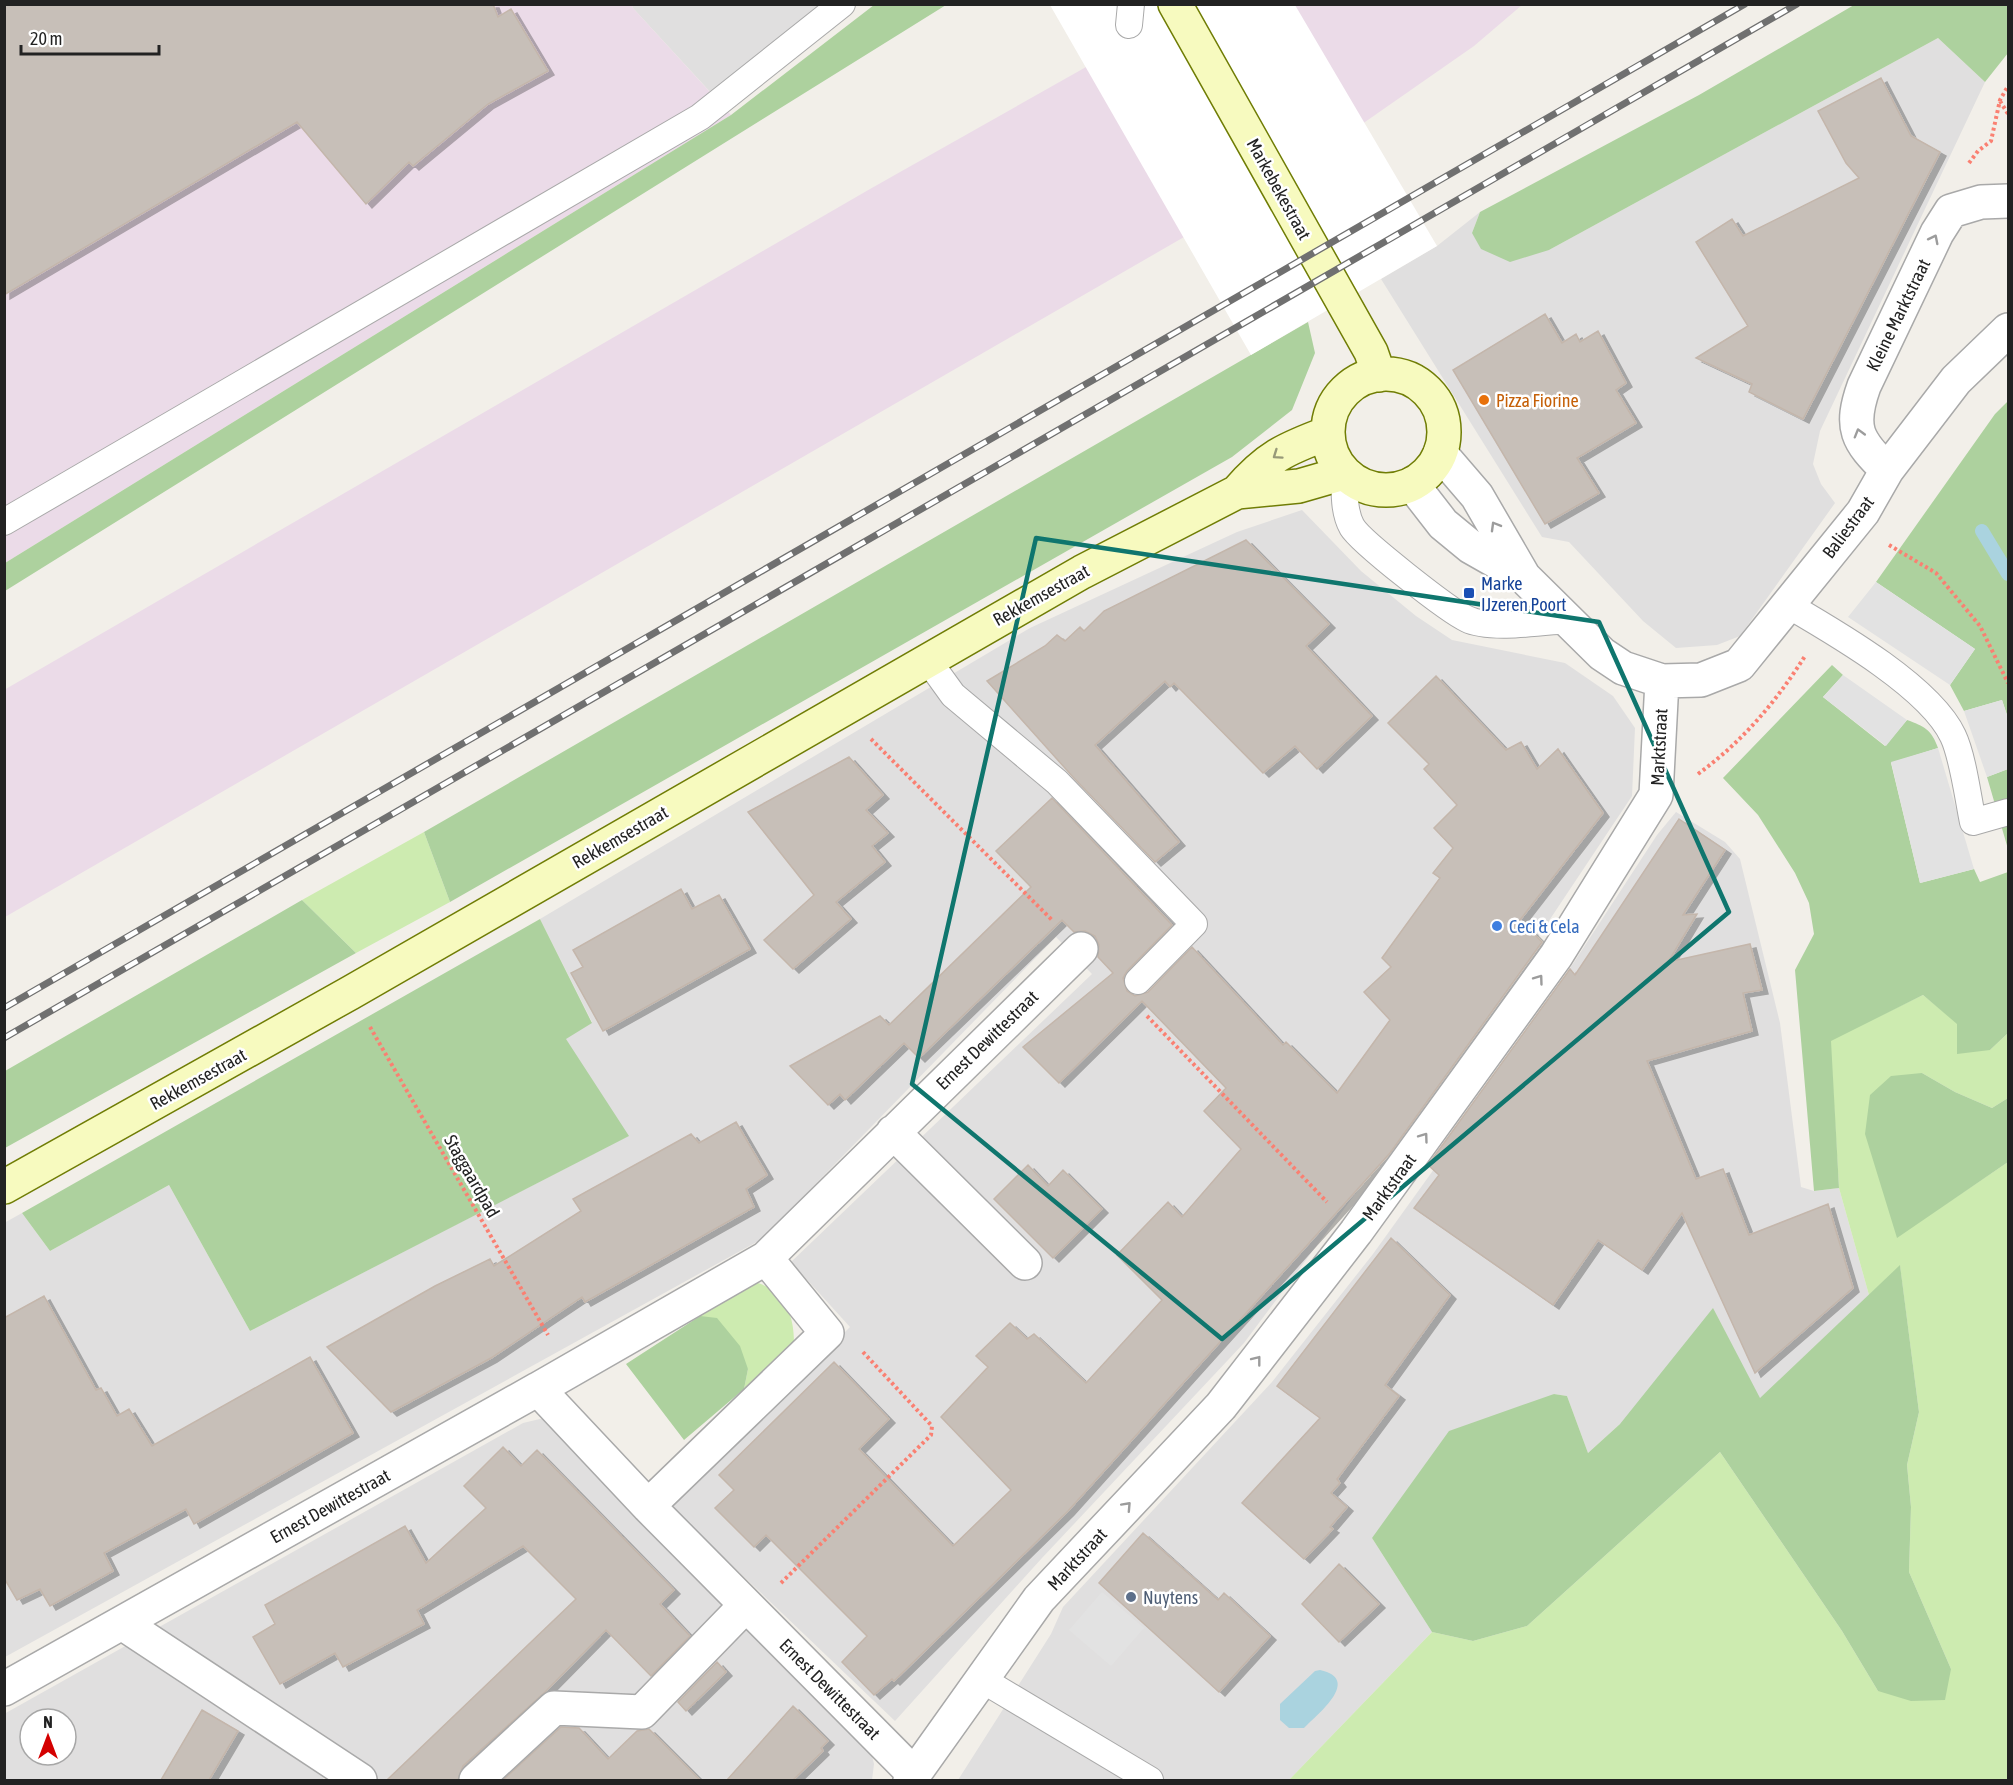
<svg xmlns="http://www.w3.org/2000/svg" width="2013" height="1785" font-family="'Asap Condensed',sans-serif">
  <defs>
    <filter id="shadow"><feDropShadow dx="6" dy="4" stdDeviation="0" flood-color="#0004"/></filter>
  </defs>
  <rect width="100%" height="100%" fill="#f2efe9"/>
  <!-- residential -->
  <path fill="#e0dfdf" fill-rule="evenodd" d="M634,4L821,5L713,95L632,7Z
    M1938,38L1985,82L1820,431L1813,464L1821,484L1835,503L1740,636L1717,645L1676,648L1643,621L1569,542L1542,537L1381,279L1437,246L1480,212L1472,233L1549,250Z
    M1302,510L1361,571L1416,616L1452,640L1565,663L1613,696L1635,728L1632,796L1467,1044L1244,1343L1042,1558L895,1721L671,1507L850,1327L791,1262L1092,974L1056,937L762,1239L5,1657L4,1223L22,1213L50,1251L169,1185L250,1331L628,1136L565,1039L592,1022L540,919L1030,628L1237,532Z
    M1676,812L1725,842L1740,859L1780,1023L1801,1187L1814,1191L1839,1188L1869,1295L1760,1399L1620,1424L1588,1453L1567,1396L1554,1394L1372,1538L1432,1632L1289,1780H958L1051,1634L1063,1607L1272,1382L1373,1254L1488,1094L1657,835Z
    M544,1418L870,1748L874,1764L872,1780H334L325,1776L322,1780H5L4,1714L523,1423ZM30,1719H66V1755H30Z"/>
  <!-- industrial -->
  <path fill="#ebdbe8" d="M5,5H634L632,7L731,115L5,563Z
    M1196,5H1522L1474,46L1276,184L5,917L4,690L870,189Z"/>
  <!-- grass -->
  <path fill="#cdebb0" d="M424,832L450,902L356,953L302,900Z
    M1923,995L1990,1050L2008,1033V1098L1992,1108L1955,1092L1922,1073L1897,1237L2008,1162V1780H1289L1432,1632L1473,1641L1527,1626L1720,1452L1842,1631L1878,1691L1951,1669L1909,1572L1911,1507L1907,1465L1919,1412L1900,1266L1869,1295L1839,1188L1830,1040Z
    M755,1282C784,1290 794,1314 794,1342L744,1389L748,1369L700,1316L746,1283Z"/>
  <!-- forest -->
  <path fill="#add19e" d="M874,5H946L5,591V563L731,115Z
    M1854,5H2008V53L1985,82L1938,38L1549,250L1510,262L1481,249L1472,233L1480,212L1699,95Z
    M1308,322L1315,353L1292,410L1232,457L450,902L424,832Z
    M2008,401V718L2002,700L1964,711L1950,685L1975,649L1876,582L1995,414Z
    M1832,665L1843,675L1823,697L1885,746L1907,720C1924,726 1932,730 1938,748L1891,763L1920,883L1974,869L1980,882L2008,872V1033L1990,1050L1957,1054V1024L1923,995L1831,1041L1839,1188L1814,1191L1795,970L1814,934L1809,903L1795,873L1758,815L1723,778Z
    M2008,769V849L1987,777Z
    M302,900L356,953L5,1148V1071Z
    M540,919L592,1023L566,1039L629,1136L250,1331L169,1185L50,1251L22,1213Z
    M1922,1073L1955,1092L1992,1108L2008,1098V1162L1897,1238L1865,1134L1870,1095L1891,1076Z
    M1900,1265L1919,1412L1907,1465L1911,1507L1909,1572L1951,1669L1945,1700L1911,1701L1878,1691L1842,1631L1720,1452L1527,1626L1473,1641L1432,1632L1372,1538L1449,1431L1554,1394L1567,1396L1588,1453L1620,1424L1713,1308L1760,1398Z
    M700,1316L717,1318L740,1346L748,1369L744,1389L684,1440L626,1364Z"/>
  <!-- parking -->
  <path fill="#e2e2e2" d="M1876,582L1975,649L1950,685L1848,617Z
    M1843,675L1907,720L1886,746L1823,697Z
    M2002,700L2008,718V769L1987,777L1964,711Z
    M1938,748L1974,869L1920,883L1891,762Z
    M1102,1592L1144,1628L1111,1666L1069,1630Z"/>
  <!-- water -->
  <path fill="#aad3df" d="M1320,1670C1362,1679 1318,1714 1304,1728H1289L1280,1720V1704L1315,1671Z"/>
  <!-- pier -->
  <path fill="#fff" d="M1050,5H1295L1437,246L1251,355Z"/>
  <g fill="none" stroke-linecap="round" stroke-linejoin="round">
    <!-- stream -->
    <path stroke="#aad3df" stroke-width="14" d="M1982,531L2008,574"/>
  </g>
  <!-- building -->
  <path fill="#c7bfb8" stroke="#c4b6ab" stroke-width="1.5" filter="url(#shadow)" d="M4,4H493L498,17L511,9L548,71L488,104L413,166L409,162L366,204L297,122L4,295Z
    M1881,78L1911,136L1940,152L1803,419L1749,392L1752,384L1696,358L1748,326L1696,242L1732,219L1743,236L1859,178L1846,163L1818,111Z
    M1545,314L1562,343L1576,334L1580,342L1598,331L1626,383L1616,390L1636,423L1577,458L1599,493L1545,524L1453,370Z
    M1246,540L1329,624L1306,646L1372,716L1317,769L1295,746L1263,773L1174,683L1170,687L1165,681L1095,745L1179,842L1155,862L1073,777L987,681L1045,646L1057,635L1065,641L1080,627L1084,631L1104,611Z
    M1436,676L1506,750L1521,742L1537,769L1558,749L1603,813L1520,920L1542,942L1390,1153L1068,1511L894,1681L892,1679L874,1695L842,1662L867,1636L766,1535L754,1547L715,1508L734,1490L719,1475L834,1362L889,1419L859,1449L953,1546L1011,1490L941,1417L988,1367L976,1356L1010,1323L1027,1339L1034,1334L1086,1383L1162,1300L1117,1255L1168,1202L1182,1217L1241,1149L1204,1111L1226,1088L1142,1001L1059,1083L1023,1047L1113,973L1098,957L1099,945L1095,936L1085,931L1074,932L1062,920L919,1058L904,1043L845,1100L840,1094L828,1105L790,1066L880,1016L889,1025L1031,887L996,851L1052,798L1172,925L1127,971L1123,978L1127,991L1135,996L1148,992L1192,947L1283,1045L1286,1042L1337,1093L1390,1020L1364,992L1391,967L1382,958L1440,878L1433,873L1453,848L1434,828L1457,805L1424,769L1429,764L1388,723Z
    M849,757L883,795L866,810L888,833L872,846L885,862L836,902L851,919L793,969L764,940L814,895L748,812Z
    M1679,819L1725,850L1683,915L1697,914L1668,962L1750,944L1762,990L1743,993L1752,1031L1647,1061L1696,1179L1723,1169L1749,1235L1828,1204L1853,1288L1755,1373L1682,1213L1642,1270L1598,1240L1553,1305L1414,1208L1439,1175L1428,1165L1570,969L1575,975Z
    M681,889L692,909L719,895L750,949L603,1031L571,973L583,967L573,950Z
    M736,1122L767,1175L746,1189L754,1207L585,1302L582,1297L491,1358L391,1412L327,1347L435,1286L490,1259L494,1266L581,1211L573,1199L691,1134L699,1143Z
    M1028,1165L1048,1186L1063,1170L1102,1209L1053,1258L994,1199Z
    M1391,1238L1450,1295L1385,1385L1399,1396L1337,1479L1340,1483L1331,1493L1347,1507L1330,1527L1333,1529L1304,1559L1242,1503L1320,1418L1277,1386Z
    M44,1296L96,1390L101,1388L117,1416L129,1409L152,1446L310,1357L353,1433L194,1524L186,1509L104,1553L113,1571L50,1606L40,1589L17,1600L4,1578V1318Z
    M503,1447L521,1466L537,1450L674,1590L660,1604L690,1636L651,1676L606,1630L545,1692L463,1766L458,1780H387L576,1599L523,1546L417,1610L424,1624L343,1667L335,1653L280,1684L253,1637L275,1624L265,1605L405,1526L426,1563L486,1508L464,1486Z
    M1143,1533L1218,1600L1224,1593L1270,1636L1219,1692L1099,1583Z
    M1339,1564L1379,1604L1339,1642L1302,1604Z
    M717,1662L726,1672L686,1711L678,1702Z
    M793,1706L828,1741L821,1748L823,1751L793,1780H727Z
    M202,1710L238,1731L209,1780H161Z
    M561,1727L579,1728L608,1759L637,1731L649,1729L700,1780H503Z"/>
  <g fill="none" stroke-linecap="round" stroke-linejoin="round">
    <defs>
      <path id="lane" d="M1129,25L1131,4
        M1344,473C1345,490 1343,511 1352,527C1361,542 1449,611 1467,619C1489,630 1542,622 1567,620
        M4,522L700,117L842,4
        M1788,605C1836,633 1930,687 1953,736C1963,757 1968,798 1973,822L2008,812
        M927,659L953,695L1057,782L1194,924L1138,981
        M981,1679L1150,1780"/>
      <path id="street" d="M1440,453L1477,496L1524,577L1602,654L1623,668L1662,681L1701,680L1739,665L1863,512L1887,470L1956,380L2008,330
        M1887,470C1857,441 1849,428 1864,386L1937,233L1951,211L1981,202L2008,201
        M1412,484L1443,524L1471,547L1522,576
        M893,1132L1025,1263
        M648,1506L827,1333L766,1258
        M122,1623L360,1780
        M4,1689L538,1389
        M914,1774L648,1506L538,1389L766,1258L1081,949
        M476,1780L554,1708L642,1712L746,1605
        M910,1780L1039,1599L1221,1406L1356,1232L1556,956L1656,795L1662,681"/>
      <path id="secondary" d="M1175,4L1371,352L1379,375
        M1328 432a58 58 0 1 1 116 0a58 58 0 1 1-116 0Z
        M1237,492C1267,457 1285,449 1328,433
        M4,1187L350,993L1082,572L1237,492L1299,486L1344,473"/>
    </defs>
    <!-- lane casing -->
    <use href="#lane" stroke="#a9a9a9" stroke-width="28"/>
    <!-- street casing -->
    <use href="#street" stroke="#a9a9a9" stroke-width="36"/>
    <!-- secondary casing -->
    <use href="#secondary" stroke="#707d05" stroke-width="36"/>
    <!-- path -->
    <path stroke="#fa8072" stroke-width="4" stroke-dasharray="3 3" stroke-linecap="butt" d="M2000,101L2008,114
      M1969,163L1978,151L1991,141L2000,100L2008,86
      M1889,545L1936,573L1980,626L2008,683
      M871,739L1053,921
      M1698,774C1742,742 1776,702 1805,656
      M1147,1016L1327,1202
      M370,1027L548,1335
      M781,1583L931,1435L932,1426L862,1351"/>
    <!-- lane -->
    <use href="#lane" stroke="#fff" stroke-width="26"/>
    <!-- street -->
    <use href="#street" stroke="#fff" stroke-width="33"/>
    <!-- secondary -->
    <use href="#secondary" stroke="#f7fabf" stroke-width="33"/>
    <defs>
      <path id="rail" d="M4,1008L1745,4
        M4,1038L1797,4"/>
    </defs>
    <!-- rail casing -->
    <use href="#rail" stroke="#707070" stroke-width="7"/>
    <!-- rail -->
    <use href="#rail" stroke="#fff" stroke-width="4.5" stroke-dasharray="14" stroke-linecap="butt"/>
  </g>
  <!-- one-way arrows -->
  <defs><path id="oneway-chevron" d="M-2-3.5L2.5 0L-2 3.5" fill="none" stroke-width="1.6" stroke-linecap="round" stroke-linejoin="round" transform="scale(1.5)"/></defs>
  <g stroke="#9c9c9c">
    <use href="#oneway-chevron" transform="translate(1934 239) rotate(-63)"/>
    <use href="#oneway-chevron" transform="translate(1859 433) rotate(-106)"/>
    <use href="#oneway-chevron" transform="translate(1495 526) rotate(-120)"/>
    <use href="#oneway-chevron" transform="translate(1539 979) rotate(-54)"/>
    <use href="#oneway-chevron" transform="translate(1424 1137) rotate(-54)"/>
    <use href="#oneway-chevron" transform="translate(1257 1360) rotate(-52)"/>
    <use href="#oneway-chevron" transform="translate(1127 1506) rotate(-47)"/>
  </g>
  <use stroke="#979978" href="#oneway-chevron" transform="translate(1277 455) rotate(145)"/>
  <!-- marked area -->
  <path fill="none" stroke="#0f766e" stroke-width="4.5" stroke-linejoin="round" d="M1036,538L1599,622L1729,912L1222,1339L912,1084Z"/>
  <!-- markers -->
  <circle fill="#e8710a" stroke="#fff" stroke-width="2" cx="1484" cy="400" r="6"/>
  <rect fill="#1a4fb4" stroke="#fff" stroke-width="2" x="1463" y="587" width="12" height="12" rx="3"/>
  <circle fill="#3f7fe0" stroke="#fff" stroke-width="2" cx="1497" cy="926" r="6"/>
  <circle fill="#5c6f8a" stroke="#fff" stroke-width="2" cx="1131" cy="1597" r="6"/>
  <g text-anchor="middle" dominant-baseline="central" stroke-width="5" stroke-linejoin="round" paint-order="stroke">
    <!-- street labels -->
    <g font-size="18" fill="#222" stroke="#fff">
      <text transform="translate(1279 189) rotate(61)">Markebekestraat</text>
      <text transform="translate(1898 315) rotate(-64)">Kleine Marktstraat</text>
      <text transform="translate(1848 527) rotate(-53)">Baliestraat</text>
      <text transform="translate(1041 595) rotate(-29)">Rekkemsestraat</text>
      <text transform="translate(1659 747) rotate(-87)">Marktstraat</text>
      <text transform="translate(620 837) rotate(-30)">Rekkemsestraat</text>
      <text transform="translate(987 1040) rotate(-44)">Ernest Dewittestraat</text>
      <text transform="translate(198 1079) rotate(-29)">Rekkemsestraat</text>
      <text transform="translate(472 1176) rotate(60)">Staggaardpad</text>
      <text transform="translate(1389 1187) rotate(-54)">Marktstraat</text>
      <text transform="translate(330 1506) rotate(-29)">Ernest Dewittestraat</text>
      <text transform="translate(1077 1559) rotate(-47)">Marktstraat</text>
      <text transform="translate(830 1689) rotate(45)">Ernest Dewittestraat</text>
    </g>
    <!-- food labels -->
    <g font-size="18" fill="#c56008" stroke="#fff" text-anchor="start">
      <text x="1496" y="400">Pizza Fiorine</text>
    </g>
    <!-- transit labels -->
    <g font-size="18" fill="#164399" stroke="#fff" text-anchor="start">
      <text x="1481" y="583">Marke<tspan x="1481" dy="21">IJzeren Poort</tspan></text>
    </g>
    <!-- shop labels -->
    <g font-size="18" fill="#366cbe" stroke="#fff" text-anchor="start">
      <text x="1509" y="926">Ceci &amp; Cela</text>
    </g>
    <!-- service labels -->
    <g font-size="18" fill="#4e5e75" stroke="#fff" text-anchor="start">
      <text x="1143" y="1597">Nuytens</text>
    </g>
  </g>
  <!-- border -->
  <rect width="2013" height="1785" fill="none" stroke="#222222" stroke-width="12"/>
  <!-- north arrow -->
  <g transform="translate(48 1737)"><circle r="28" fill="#ffffff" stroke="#a7a7a7" stroke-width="1.5"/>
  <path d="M0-4.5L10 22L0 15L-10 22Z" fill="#d40000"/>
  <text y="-9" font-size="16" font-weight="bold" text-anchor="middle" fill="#222222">N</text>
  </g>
  <!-- scale -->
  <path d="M21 45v9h138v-9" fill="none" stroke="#222222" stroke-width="3"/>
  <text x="30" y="45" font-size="18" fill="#222222" stroke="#ffffff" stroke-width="4.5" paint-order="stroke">20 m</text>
</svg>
